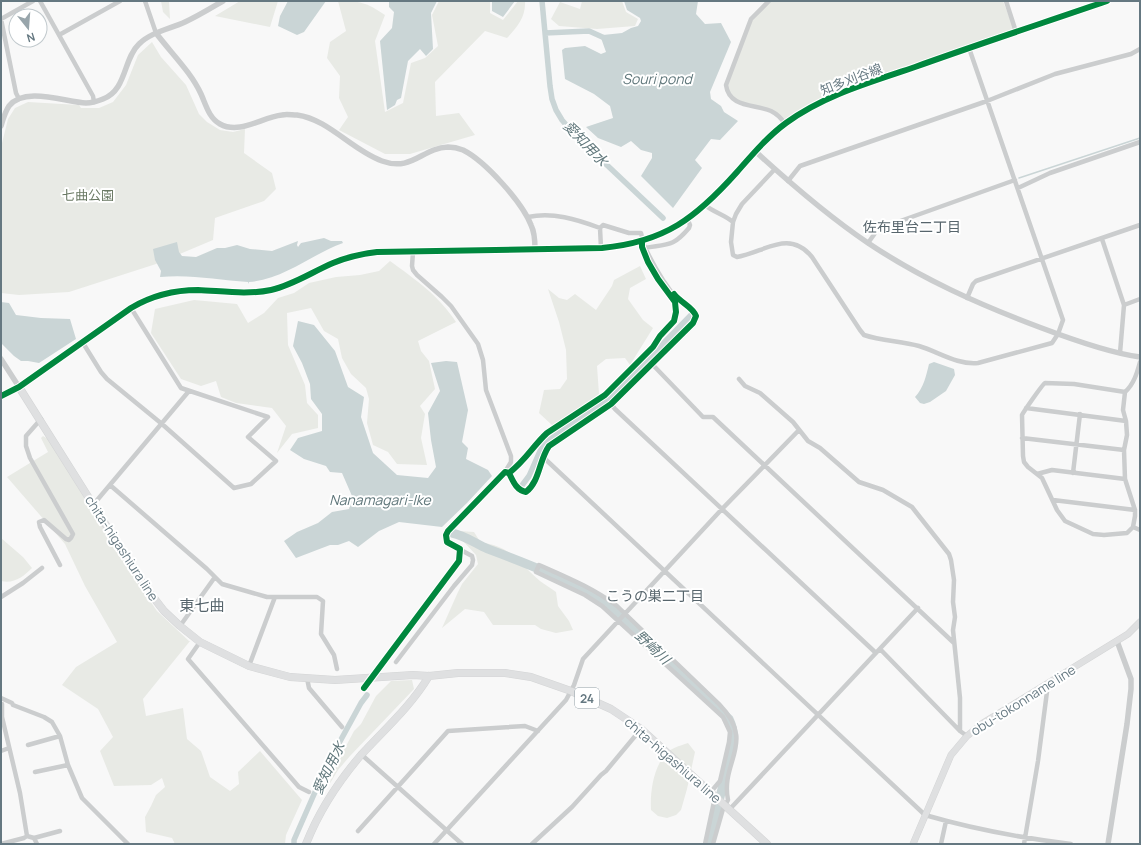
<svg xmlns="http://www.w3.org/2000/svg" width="1141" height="845" font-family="Manrope,'Noto Sans JP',sans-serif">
  <rect width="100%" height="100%" fill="#f8f8f8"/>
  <!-- green -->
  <path fill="#e8eae5" d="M161,1H169L170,19L163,12Z
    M240,1H278L270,27L215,16Z
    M338,1C360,1 366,2 385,15L375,41L385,112L403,103L411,63L425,58L438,46L432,15L439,1H490V13L503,20L518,1H525C526,17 517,27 507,38L485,31L435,82L436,116L459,113L475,135L410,154H385L339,130L348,117L339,98L340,76L327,58L330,42L346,31Z
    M582,1H622L626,12L638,19L635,26L597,29L559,26L551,19L560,2L580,9Z
    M769,1H1003L1012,24L1016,32L841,93L785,124L773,112L739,103L726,90L751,19Z
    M152,42L161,57L186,85L199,114L207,122L220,130L233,132L245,129L244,153L272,173L276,189L264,201L215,218L213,240L156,264L69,292L19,295L1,293V147L8,119L15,108L28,102L79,105L81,108H99L113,102L126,85L138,55Z
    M390,261C416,280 438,295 456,322L418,341L421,351L429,361L435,389L420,406L425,414L421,438L427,465L397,464L388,452L373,445L367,423L369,399L366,388L351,374L342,358L338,339L324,331L311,308L287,313L288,345L305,385L307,403L318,415V428L292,434L277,453L286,426L272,408L236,403L221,397L216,381L201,386L181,379L151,333L155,309L194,300L237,304L248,323L264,313L278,298L294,293L309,283L336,277L360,275L379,271Z
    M640,266L646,279L630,288L628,299L643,320L653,328L630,365L625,358L606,359L597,366L599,394L553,426L539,413L544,390L560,389L567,379L566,350L559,322L548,289L559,298L567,300L575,294L596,310L612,286L614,280Z
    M43,436L48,439L132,575L157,611L189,641H190L143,699L146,716L183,708L187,739L201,751L210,777L230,791L239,784L238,772L260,751L302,800L286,835L285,844H175L172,838L146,832L145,817L151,806L156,795L165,787L162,778L151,785L114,786L100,751L113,737L98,709L62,685L76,667L117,642L85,586L65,544L7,477L48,452L41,438Z
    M460,531L474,532L481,543C509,544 521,565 540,581C545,585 551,588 556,592L558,606L569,621L573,630L556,633L541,629L535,625H493L484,612L465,609L442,628L458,592L462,584L478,564L476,555L463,541Z
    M1,538L23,557L32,568C23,577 14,584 1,581Z
    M412,680L414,689L350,756L338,770L329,785L336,765L354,731L361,724L376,696L391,681Z
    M688,743L695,752L687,789L681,810L676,815L667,818L658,816L651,810C650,793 653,770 664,756C669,748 680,746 688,743Z"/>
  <!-- water -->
  <path fill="#cad5d6" d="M288,1H326L304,32L297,35L278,26L280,16Z
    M389,1H437L431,13L433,49L426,56L420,49L408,61L401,98L397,100L395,105L387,110L380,41L392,28L394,12L389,7Z
    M492,1H515L503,17L492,11Z
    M624,1H698L696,14L705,24L721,23L731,42L710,92L711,99L721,106L724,112L738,121L720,140L711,139L695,160L702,168L673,208L641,176L652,158V153L641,150L631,141L621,147L598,138L586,127L613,118L610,106L594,94L565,79L562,50L565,48L585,46L601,54L606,52L601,38L603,35L622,33L631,28L638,26L641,21L640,18L627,10Z
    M324,238L331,241H342L343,243C310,255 285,279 249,282V284L248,282C218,280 190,274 160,277L161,271L155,260L153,249L177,242L179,252L182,256L196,257L217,248H225L237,245L250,249L272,251L298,241L297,245L298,247L301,243Z
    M1,302L9,303L16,315L41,318L70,319L76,339L39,363L28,361H21L14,356L1,343Z
    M298,321L314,325L335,351L348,387L364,397L361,417L373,453L397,475L428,478L436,467L431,440L428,413L440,391L431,363L446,361L457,362L468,410L462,442L468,448L466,459L488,470L492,476L467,503L442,527L399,522L379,531L358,547L349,541L338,545H330L296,558L284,541L297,532L318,523L332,512L349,509L352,496L342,473L330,472L326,466L304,459L290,450L298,438L322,431V414L311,399L310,384L302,363L293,346Z
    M934,362L954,369L955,375L946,391L930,402L924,404L920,403L915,397C924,387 926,376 929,364Z"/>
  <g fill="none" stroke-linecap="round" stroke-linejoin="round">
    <!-- stream -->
    <path stroke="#cad5d6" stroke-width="1.5" d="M1019,178L1140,138"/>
    <!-- canal -->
    <path stroke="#cad5d6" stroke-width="5.5" d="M542,1L550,86L552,99L556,110L562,120L573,133L663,218
      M545,33L589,31L609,40
      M520,488L529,476L540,451L546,442L610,398L691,315
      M294,844V840L326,767L361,703L367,695"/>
    <!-- river -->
    <path stroke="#cad5d6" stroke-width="9" d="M452,533C466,536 476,544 488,549C531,565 575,582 612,608L729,719C733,727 734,733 733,742L709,844"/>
    <defs>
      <path id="secondary" d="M913,844L951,755L967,736L983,723L1128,634L1140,622"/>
      <path id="primary" d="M19,387L143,584L164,611L180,626L200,642L249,666L290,677L335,680L413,675L429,676L458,673H505L531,677L571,691L611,709L641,729L767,844
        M306,844C319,811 338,782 361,755C385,729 411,706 429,676"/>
    </defs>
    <!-- secondary casing -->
    <use href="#secondary" stroke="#d4d5d6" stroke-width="7"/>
    <!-- primary casing -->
    <use href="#primary" stroke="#d4d5d6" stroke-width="8"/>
    <!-- minor -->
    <path stroke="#cbcdce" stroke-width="4.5" d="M40,1L93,96L94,102
      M145,1L156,33
      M769,1L751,19L726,85C729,108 755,104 771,111C777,114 782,119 785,124
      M1006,1L1016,32
      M1,19L16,93L19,99
      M1,19L33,1
      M59,35L120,1
      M775,169L742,204L736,214L733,222L731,242L733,255L737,257C765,252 789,229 812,257L860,330L864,335C882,341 901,341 919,346C939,352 957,365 978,363L1052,343L1058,334L1063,320L969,48
      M788,181L800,166L987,101L1055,74L1131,54L1140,49
      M1018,188L1050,173L1140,142
      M705,205C713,212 725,215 733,222
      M528,217C553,212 576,219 600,228L603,225L629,233H641L642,237
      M600,228L601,248
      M1102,239L1124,305
      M868,243L878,229L1015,180
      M645,248C668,244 673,247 689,228L690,225L688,220
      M967,298L973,284L976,281L1140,225
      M83,343L101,372L107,379L162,424L234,488L251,484L276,461L248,437L268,417L181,388L131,308
      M1120,353L1124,305L1140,299
      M652,364L703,417H713L954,643
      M739,379L745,386L760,393L793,422L808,441L820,448L859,482L883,490L912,507L949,554L951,560L954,580L953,602L955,617L953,630L960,698V731
      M1125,392L1123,410L1126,421L1127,435L1124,450L1125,479L1135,510V516L1133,527L1127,533L1104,535L1093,534L1065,521L1057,510L1042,478L1028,467L1024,462L1023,456L1022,415C1024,411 1042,385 1045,383L1074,384L1125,392C1134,384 1137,373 1140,362
      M611,404L615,409L876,653
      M1026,408L1126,421
      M41,419L26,436V446L30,458L73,534L71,538L69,540L66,539L44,520L39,522L40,527L60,565
      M1022,438L1124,450
      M543,457L925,815C973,829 1022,838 1071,844
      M509,473C513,481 516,490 526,492C540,481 539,460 549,446L611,404L693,323L696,316C693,307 684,306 678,300C662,282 652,263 642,241
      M1073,473L1080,414
      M1037,474L1052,470L1125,479
      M110,485L207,569L222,584L267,597H317L323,601L321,634L334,655L337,669
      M1053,500L1135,510
      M93,505L189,391
      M1133,527L1140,530
      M1,597L23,583L42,568
      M180,626L215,577
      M200,642L188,659L299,787L309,792
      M880,649L960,731L967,736
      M396,662L454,586L472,565L473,560L472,556L450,544L447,542L446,535L450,528L505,472L511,462V456L486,390L483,360L478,344L451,306L442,297L417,275L413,270L412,266L413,252
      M249,666L275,597
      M307,678L309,688L342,727
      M1,698L12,703L13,705L44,717L52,722L60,736L68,765L82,798L128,844
      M2,704V717L20,793L27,836
      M28,745L60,736
      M1,751L9,748
      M362,755L462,844
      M35,772L68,765
      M710,793L720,781L729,742L730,732L723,717L602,606L585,595L536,572L539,565C566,577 593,588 617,606L719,704C757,743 720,761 728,800L723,809L713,844
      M729,810L918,608
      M358,831L448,731L525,726L538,731
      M34,838L60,831
      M1,844L24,838L27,836L34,838L37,844
      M434,844L566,700L574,685L583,659L722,509L799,430
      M532,844L572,807L601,775L606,771L641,729
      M705,844L715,797
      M941,844L946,821
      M1024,844L1038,761L1048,684"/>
    <!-- tertiary -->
    <path stroke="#cbcdce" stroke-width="5.5" d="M156,33C171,53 191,72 201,94C206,105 209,118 220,124C240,135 262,117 282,115C286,114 292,115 297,115C328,119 353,151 382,161C412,172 422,148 448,147C453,147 458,148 463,150C485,161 522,202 531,225C535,233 535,241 535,249
      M1,126C3,119 5,112 9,106C25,86 65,102 86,103C92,103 98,101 103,99C127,90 123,59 139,44C151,32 170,29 185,22C198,16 211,8 223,1
      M755,151C791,184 828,216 868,243C922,279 978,304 1039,327C1068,338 1109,353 1140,357
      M1,359L19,387
      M1,396L19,387L131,308C151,296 175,290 198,290C222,291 247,295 271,290C293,285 312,272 333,263C347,257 361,254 377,252L602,248C665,242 696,218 737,172C752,155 767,137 786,123C824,95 871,82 915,67C979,44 1043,23 1107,1
      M1108,844L1127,724L1131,689V679L1117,641"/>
    <!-- secondary -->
    <use href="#secondary" stroke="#dfe0e1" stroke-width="6"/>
    <!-- primary -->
    <use href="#primary" stroke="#dfe0e1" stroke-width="7"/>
    <defs>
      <path id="cycleway" d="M1,396L19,387L131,308C151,296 175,290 198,290C222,291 247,295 271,290C293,285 312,272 333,263C347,257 361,254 377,252L602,248C665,242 696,218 737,172C752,155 767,137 786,123C824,95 871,82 915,67C979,44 1043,23 1107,1
        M509,473C513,481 516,490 526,492C540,481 539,460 549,446L611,404L693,323L696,316C693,307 681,303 674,294
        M364,688L459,561L460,549L447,542L446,535L448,531L505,472L509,473C526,460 532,447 547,433L605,395L653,347L660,336L674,321L676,312L675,302L658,279L648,262L642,247V241"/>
    </defs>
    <!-- cycleway casing -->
    <use href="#cycleway" stroke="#fff" stroke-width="8"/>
    <!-- cycleway -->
    <use href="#cycleway" stroke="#00873e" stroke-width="6"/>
  </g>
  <g text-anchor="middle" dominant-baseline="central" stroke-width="4" stroke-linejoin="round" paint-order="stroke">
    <!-- shield labels -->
    <rect fill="#fff" stroke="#93a0a7" stroke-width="1" x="575" y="688" width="24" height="20" rx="3"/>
    <g font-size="12" font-weight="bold" fill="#657881">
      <text x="587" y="698">24</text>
    </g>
    <!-- street labels -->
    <g font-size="13" fill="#657881" stroke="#fff">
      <text transform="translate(851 79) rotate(-21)">知多刈谷線</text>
      <text transform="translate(122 548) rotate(57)">chita-higashiura line</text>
      <text transform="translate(1023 700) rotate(-32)">obu-tokonname line</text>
      <text transform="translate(673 760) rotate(41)">chita-higashiura line</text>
    </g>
    <!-- park labels -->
    <g font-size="13" fill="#6a7964" stroke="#fff">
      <text x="88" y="195">七曲公園</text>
    </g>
    <!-- water labels -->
    <g font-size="14" font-style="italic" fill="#60777b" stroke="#fff">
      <text x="657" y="78">Souri pond</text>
      <text transform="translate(586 143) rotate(46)">愛知用水</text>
      <text x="380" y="499">Nanamagari-Ike</text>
      <text transform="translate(653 647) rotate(43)">野崎川</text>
      <text transform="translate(328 768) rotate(-64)">愛知用水</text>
    </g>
    <!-- neighbourhood labels -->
    <g font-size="14" fill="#57656c" stroke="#fff">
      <text x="912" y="226">佐布里台二丁目</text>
      <text x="655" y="595">こうの巣二丁目</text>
    </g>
    <!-- quarter labels -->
    <g font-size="15" fill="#57656c" stroke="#fff">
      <text x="202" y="605">東七曲</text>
    </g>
  </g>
  <!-- border -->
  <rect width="1141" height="845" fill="none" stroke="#657881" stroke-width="4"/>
  <!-- north arrow -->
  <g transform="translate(28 28) rotate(163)"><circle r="19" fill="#ffffff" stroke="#c1c9cd"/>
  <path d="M0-3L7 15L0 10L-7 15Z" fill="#98a5ab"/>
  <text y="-6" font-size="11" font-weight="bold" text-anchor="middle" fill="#657881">N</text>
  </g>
</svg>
